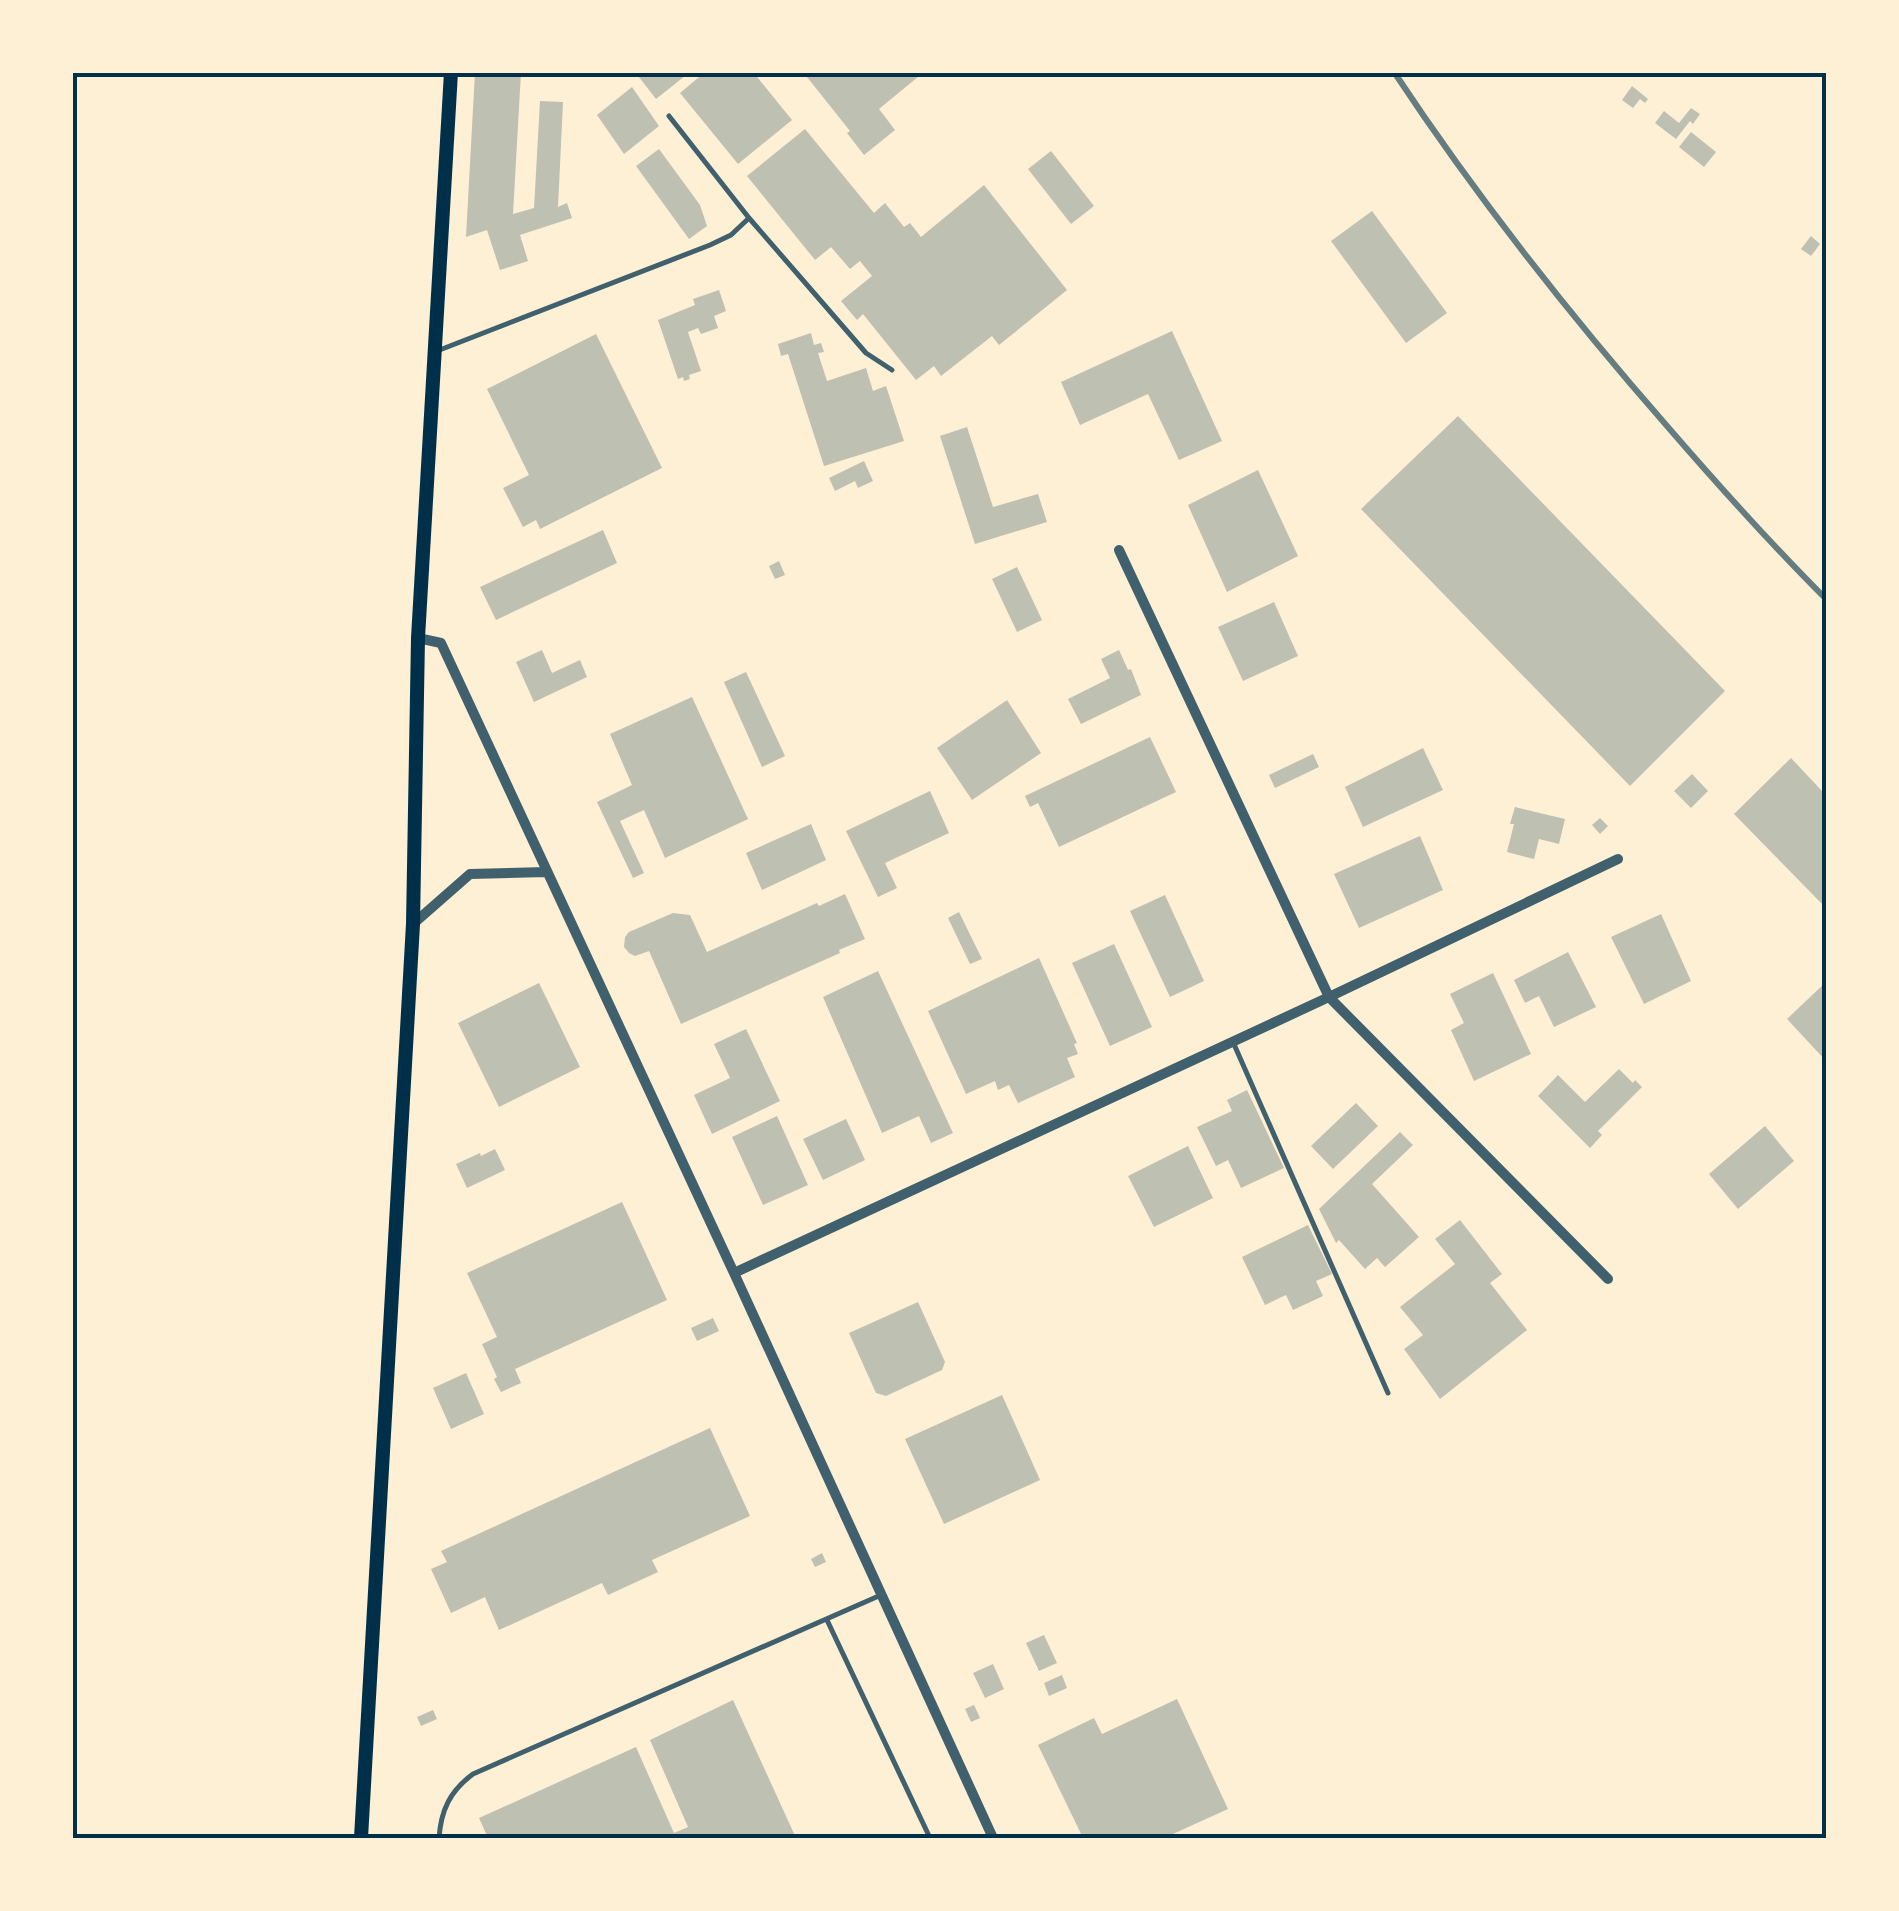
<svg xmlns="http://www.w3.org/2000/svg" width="1899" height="1911" font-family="Ubuntu,sans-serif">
  <rect width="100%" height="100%" fill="#fdf0d5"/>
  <!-- building -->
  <path fill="#bec0b2" d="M475,72H521L513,214L534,208L540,101L563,102L558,207L567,203L572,218L520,235L528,261L500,270L487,230L466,237Z
    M635,72H690L656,99Z
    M705,72H753L792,120L738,164L680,93Z
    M803,72H924L879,109L895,130L864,155L847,133L850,131Z
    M1632,86L1648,99L1645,103L1640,99L1633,108L1622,100Z
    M632,87L659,126L624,154L597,115Z
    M1691,108L1700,114L1693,124L1690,121L1676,139L1655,123L1664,111L1679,123Z
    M805,129L874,213L885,203L904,227L910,223L921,237L984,185L1067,290L999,345L992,336L941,376L934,366L916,380L863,314L857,320L841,301L872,276L860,261L850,269L831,247L815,260L747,176Z
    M1691,132L1716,152L1704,167L1679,147Z
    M659,149L700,205L707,226L689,239L636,166Z
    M1051,151L1094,206L1071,224L1028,169Z
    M1372,211L1447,313L1406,343L1331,241Z
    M1811,236L1820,244L1811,256L1801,249Z
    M719,290L726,311L714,316L718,328L701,334L698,328L688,332L701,371L689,375L690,379L684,381L683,377L678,379L658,320L695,305L693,299Z
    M1172,331L1222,441L1179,460L1148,394L1080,425L1061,382Z
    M811,333L814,345L821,343L824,352L818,353L827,381L866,368L873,391L886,386L904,441L824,466L788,354L781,356L778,344Z
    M596,334L662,468L540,529L536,520L523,527L503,488L529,475L487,389Z
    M1458,416L1725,691L1630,786L1361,509Z
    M967,427L993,507L1038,494L1047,522L975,544L940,436Z
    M864,461L873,481L858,488L855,481L835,491L829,478Z
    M1258,470L1298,556L1227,592L1188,505Z
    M603,530L617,563L496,620L480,587Z
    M779,561L785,575L775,579L769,566Z
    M1017,567L1042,620L1017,632L992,579Z
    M1274,602L1298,656L1243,681L1218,627Z
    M542,650L552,673L580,660L587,677L534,702L516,662Z
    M1119,650L1128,670L1131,669L1141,695L1081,724L1068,699L1110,678L1101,659Z
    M746,672L785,756L762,767L724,682Z
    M692,697L748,819L665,858L644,810L620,821L644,873L633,878L597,802L632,785L610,734Z
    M1007,700L1041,753L972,800L937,748Z
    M1150,737L1176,792L1059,847L1038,803L1030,807L1025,796Z
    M1423,748L1443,790L1363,827L1345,787Z
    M1313,754L1319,767L1275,788L1269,775Z
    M1791,758L1822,791L1826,786V908L1734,814Z
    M1692,774L1708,791L1691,808L1674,791Z
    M930,791L949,833L885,863L897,888L878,897L846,831Z
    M1515,807L1565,819L1559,844L1539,839L1534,859L1507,852L1514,824H1510Z
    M1600,818L1608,826L1600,834L1592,825Z
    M811,824L826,860L762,890L746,853Z
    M1420,836L1443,890L1359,928L1334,874Z
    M845,894L865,939L839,950L840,953L681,1024L649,951L635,956L629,953L624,947L625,937L629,932L673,913L690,915L707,952L817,903L819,906Z
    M1165,895L1204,981L1170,997L1130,911Z
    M959,912L982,959L970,964L948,918Z
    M1661,914L1691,981L1644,1004L1611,937Z
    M1114,944L1152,1027L1110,1046L1072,963Z
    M1568,952L1596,1007L1554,1027L1539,996L1525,1003L1514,980Z
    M1039,958L1077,1043L1074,1044L1078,1054L1067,1058L1075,1077L1018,1103L1009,1085L998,1090L995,1081L966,1094L928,1011Z
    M878,971L953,1133L931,1143L919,1116L882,1133L823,997Z
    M1493,973L1531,1054L1474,1081L1451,1030L1464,1023L1450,994Z
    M1826,982V1061L1787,1019Z
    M539,983L580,1067L499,1107L458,1023Z
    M746,1029L780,1101L712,1134L694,1095L730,1078L714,1044Z
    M1619,1069L1633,1083L1635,1080L1642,1087L1598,1131L1602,1135L1590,1148L1538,1096L1558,1075L1585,1102Z
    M1247,1090L1284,1168L1241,1188L1228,1160L1216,1166L1197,1127L1232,1111L1227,1100Z
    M1356,1103L1378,1126L1333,1169L1311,1146Z
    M777,1116L808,1185L763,1205L732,1137Z
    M846,1119L865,1160L823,1180L803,1139Z
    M1765,1126L1794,1161L1738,1209L1709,1174Z
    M1400,1132L1413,1145L1372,1184L1419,1237L1385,1267L1377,1258L1365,1269L1339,1240L1336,1243L1319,1209Z
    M1188,1146L1213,1198L1154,1227L1128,1176Z
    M495,1149L505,1170L467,1188L456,1164L480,1153L481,1156Z
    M622,1202L667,1300L515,1369L521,1383L501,1392L494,1379L497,1377L482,1344L497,1337L467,1273Z
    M1460,1220L1502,1274L1490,1283L1527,1330L1440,1399L1404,1349L1423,1335L1400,1307L1455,1264L1435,1239Z
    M1308,1225L1332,1274L1316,1281L1323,1296L1293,1310L1286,1295L1265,1305L1242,1257Z
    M918,1302L945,1362L942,1370L886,1396L876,1393L849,1333Z
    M713,1318L719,1331L697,1341L691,1328Z
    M466,1373L484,1414L451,1429L433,1388Z
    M1002,1395L1040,1480L944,1524L905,1439Z
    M710,1428L750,1516L652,1560L658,1572L608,1595L602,1583L499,1630L485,1597L451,1613L431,1569L447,1562L441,1551Z
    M822,1553L826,1562L815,1567L811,1559Z
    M1044,1635L1057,1663L1039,1671L1026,1643Z
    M993,1664L1004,1689L985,1698L973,1673Z
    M1062,1675L1067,1688L1049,1696L1044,1683Z
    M1177,1699L1228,1809L1164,1838H1083L1038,1745L1094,1718L1102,1734Z
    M733,1700L796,1838H488L479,1818L636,1747L674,1833L688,1827L650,1740Z
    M974,1705L980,1718L971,1722L965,1709Z
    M433,1710L437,1719L421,1726L417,1717Z"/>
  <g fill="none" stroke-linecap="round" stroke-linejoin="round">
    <!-- service -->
    <path stroke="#3f606c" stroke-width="5" d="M749,218L866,353L892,370
      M437,351L710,245L731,235L749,218L669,116
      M1233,1042L1388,1393
      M827,1620L930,1838
      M439,1838C441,1810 450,1791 473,1774L881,1595"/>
    <!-- minor -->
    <path stroke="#3f606c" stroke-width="10" d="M1119,550L1329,997L1608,1279
      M418,638L441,643L734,1273L993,1838
      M413,924L470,874L546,872
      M734,1273L1329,997L1618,859"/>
    <!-- secondary -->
    <path stroke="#003049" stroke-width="14" d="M361,1838L413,924L418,638L451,72"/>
    <!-- rail -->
    <path stroke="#657d81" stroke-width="6" d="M1394,72C1476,196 1569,314 1667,426C1718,485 1771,544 1826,599"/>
  </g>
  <!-- border -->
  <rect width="1899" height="1911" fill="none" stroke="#fdf0d5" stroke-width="150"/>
  <rect x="75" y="75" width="1749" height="1761" fill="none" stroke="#003049" stroke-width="4"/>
</svg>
